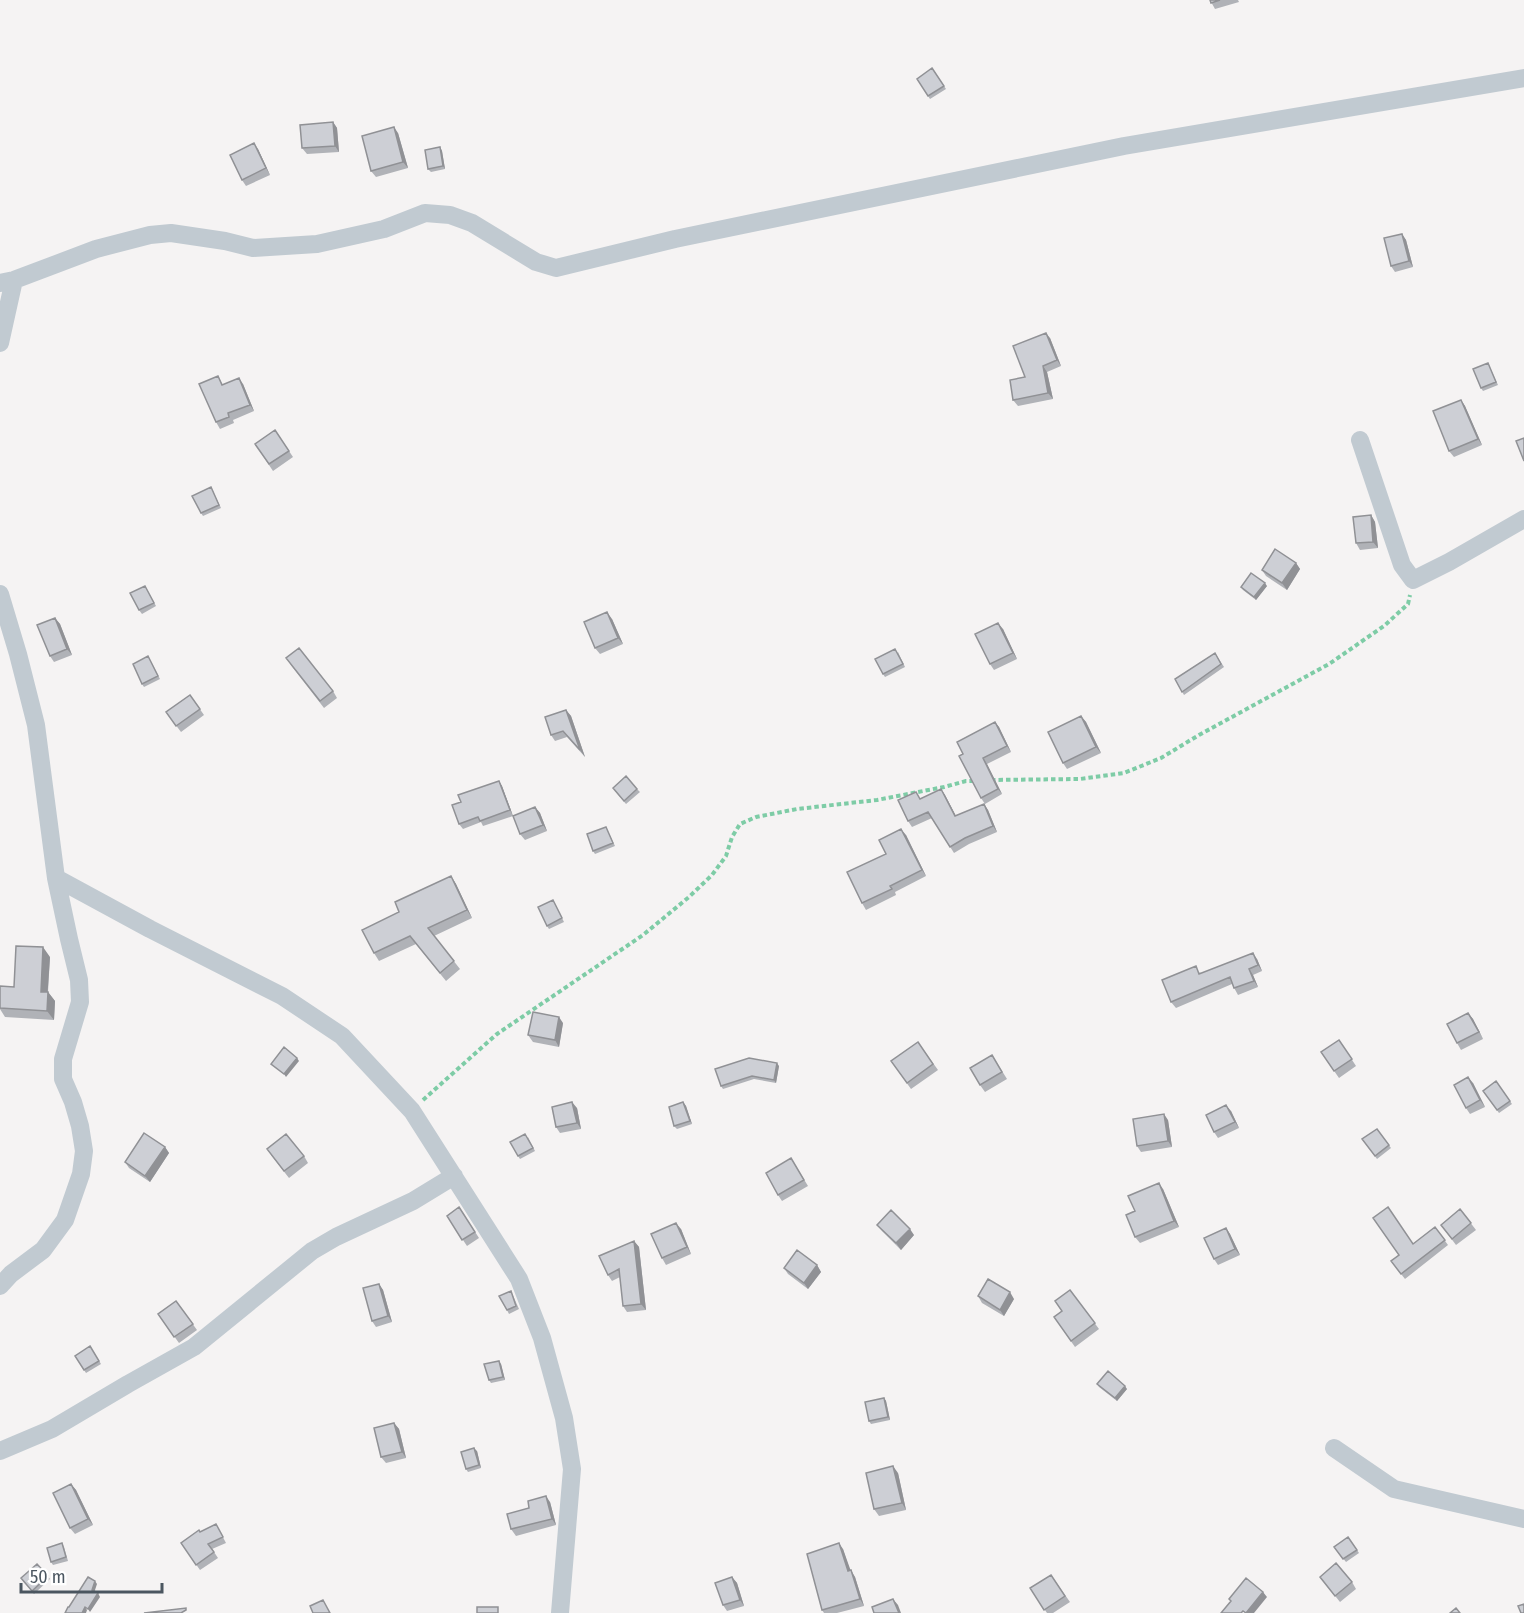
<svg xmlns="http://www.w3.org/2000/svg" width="1524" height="1613" font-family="'Fira Sans Condensed',sans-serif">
  <rect width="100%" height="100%" fill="#f5f3f3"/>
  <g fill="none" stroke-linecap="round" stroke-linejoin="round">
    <!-- path -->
    <path stroke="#7ecca6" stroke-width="4" stroke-dasharray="4.5 3" stroke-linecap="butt" d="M991,780L1080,779L1124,773L1161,758L1199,735L1329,664L1384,626L1408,604L1410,595
      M423,1100L497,1034L643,935L689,897L712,875L726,856L732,837L740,824L756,817L797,809L877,800L944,787L966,781H977"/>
    <!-- street -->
    <path stroke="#c1cad1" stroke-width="18" d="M0,283L14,280L96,249L150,235L171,233L225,241L253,248L317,244L384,229L425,213L450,215L472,223L536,262L556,268L675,239L1124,146L1524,78
      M0,343L14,280
      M1360,440L1402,565L1413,580L1449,562L1524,519
      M0,594L18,654L36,725L56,878L150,929L282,996L342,1036L412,1111L519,1279L542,1338L564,1418L572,1469L560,1613
      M0,1286L11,1274L43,1250L65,1220L81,1174L84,1151L80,1126L73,1102L63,1079V1059L80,1002L79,980L69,939L56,878
      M1334,1448L1394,1489L1524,1519
      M0,1451L52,1429L128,1384L194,1347L312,1251L336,1237L413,1201L454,1176"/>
  </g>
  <!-- wall -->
  <path fill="#b0b2b7" d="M1210,0H1238L1239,2L1215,9Z
    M932,68L946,89L930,99L928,96Z
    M333,122L337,128L339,152L307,154L302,148Z
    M398,133L408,168L376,177L371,171Z
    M440,147L442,151L445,169L431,172L428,169Z
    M258,149L270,175L246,186L242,180Z
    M1402,234L1406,240L1413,267L1395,272L1391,266Z
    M1050,338L1061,366L1047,372L1053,399L1018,406L1013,400L1025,377Z
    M1488,363L1498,385L1483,391L1481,388Z
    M218,376L223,385L243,384L254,411L233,420L234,423L220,429L216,422Z
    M1461,400L1465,406L1482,445L1454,457L1449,451Z
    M275,430L293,457L273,471L255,444Z
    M211,487L221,508L203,516L201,513Z
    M1371,515L1375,522L1378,548L1360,550L1356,543Z
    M1296,563L1300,569L1287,590L1266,576L1262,570Z
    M145,586L156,606L142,614L139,610Z
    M1267,586L1256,600L1243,590L1241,587Z
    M55,618L60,624L72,655L54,662L50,656Z
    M612,619L623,644L600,654L595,648Z
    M1003,629L1017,659L994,670L990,664Z
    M898,652L905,667L885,677L883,674Z
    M1215,653L1224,667L1184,695L1175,679Z
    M148,656L160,679L144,687L142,684Z
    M290,664L333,691L337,698L324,708Z
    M190,695L204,715L181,732L166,712Z
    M566,710L571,716L585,757L567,737L555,741L551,735Z
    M1081,716L1086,722L1101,753L1067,769L1063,763Z
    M995,722L999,727L1011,752L987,764L1002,794L985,804L981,798L963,754Z
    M499,781L502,786L513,816L483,826L481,822L463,829L459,824L461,802Z
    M637,789L640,792L626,804L615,791Z
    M941,789L945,795L956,816L984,804L988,810L997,832L969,844L954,853L932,818L912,827L908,821L921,799Z
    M535,807L540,813L547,831L525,840L520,834Z
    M606,827L615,846L595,854L593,851Z
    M906,835L926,876L895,892L896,895L866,910L862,903L886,854Z
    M451,876L456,884L472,918L434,936L460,969L446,981L416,944L379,961L374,953L399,912Z
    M553,900L564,922L549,929L547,926Z
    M50,957L48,992L55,1001L54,1020L5,1017L0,1009V986L14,987Z
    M1257,959L1262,971L1253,975L1258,987L1238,995L1232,984L1176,1008L1171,1002L1200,972L1201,974Z
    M1468,1013L1473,1019L1483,1039L1461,1050L1457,1043Z
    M563,1023L559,1047L533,1042L528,1035Z
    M1339,1040L1356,1066L1339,1078L1321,1052Z
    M918,1042L938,1070L911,1089L891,1061Z
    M992,1055L1007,1079L985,1092L980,1085Z
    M779,1066L776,1083L754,1079L723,1089L721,1086Z
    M1496,1081L1512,1104L1499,1113L1483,1091Z
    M1473,1083L1485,1107L1470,1114L1466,1108Z
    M683,1102L686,1106L692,1124L677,1129L674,1126Z
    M577,1108L581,1129L560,1133L556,1127Z
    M1231,1111L1239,1128L1218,1138L1214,1132Z
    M1168,1120L1172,1147L1141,1152L1137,1146Z
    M1377,1129L1391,1148L1377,1159L1362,1139Z
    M528,1137L535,1151L520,1159L518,1156Z
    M165,1147L169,1153L150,1182L129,1168L125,1162Z
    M271,1155L304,1156L308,1163L289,1178Z
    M791,1158L808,1186L782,1201L778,1195Z
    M1163,1189L1179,1227L1140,1243L1135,1237V1211Z
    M459,1207L479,1238L467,1246L447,1216Z
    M1460,1209L1476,1230L1456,1245L1441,1225Z
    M877,1225L914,1235L901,1250L882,1231Z
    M1435,1227L1448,1245L1405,1279L1391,1261Z
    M1226,1228L1230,1234L1240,1255L1218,1265L1214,1259Z
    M681,1229L691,1254L666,1265L662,1258Z
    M634,1241L639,1247L646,1310L627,1312L623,1306L620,1277L612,1281L608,1275Z
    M817,1265L821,1272L808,1289L788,1274L784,1268Z
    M379,1284L383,1290L392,1322L376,1327L372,1321Z
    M1070,1290L1099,1329L1075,1347L1054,1317L1062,1311Z
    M511,1291L519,1309L509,1314L507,1310Z
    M978,1296L1014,1299L1004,1316L982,1303Z
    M176,1301L197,1330L179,1343L158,1314Z
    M90,1346L101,1364L86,1373L75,1356Z
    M501,1364L505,1380L491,1383L489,1380Z
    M1097,1384L1127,1389L1117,1401L1099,1387Z
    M884,1398L886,1401L890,1420L871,1424L869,1421Z
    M394,1423L399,1429L406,1458L386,1463L381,1457Z
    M477,1451L481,1468L468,1472L466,1469Z
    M898,1473L906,1510L879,1516L874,1509Z
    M71,1484L76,1490L93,1525L75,1534L70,1528Z
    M550,1502L556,1525L516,1536L511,1529L529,1508Z
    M216,1524L226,1543L212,1549L218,1558L200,1570L181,1543L200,1532Z
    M1348,1537L1359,1553L1346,1562L1334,1547Z
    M62,1543L64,1547L68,1561L53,1565L51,1562Z
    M843,1549L850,1571L855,1577L864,1606L837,1613H824L822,1610Z
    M1051,1575L1070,1602L1053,1613H1047L1030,1588Z
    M48,1576L50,1579L34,1594L23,1581Z
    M732,1577L737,1583L744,1606L727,1611L723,1605Z
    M1320,1577L1352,1582L1356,1589L1340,1602Z"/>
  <!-- shaded-wall -->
  <path fill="#909195" d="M333,122L337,128L339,152L335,146Z
    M394,127L398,133L408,168L403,162Z
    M254,143L258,149L270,175L266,168Z
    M440,147L442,151L445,169L443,166Z
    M1402,234L1406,240L1413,267L1409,261Z
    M1046,333L1050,338L1061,366L1057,360Z
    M1043,366L1047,372L1053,399L1048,393Z
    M239,378L243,384L254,411L250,405Z
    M1461,400L1465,406L1482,445L1478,439Z
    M1371,515L1375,522L1378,548L1373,542Z
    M1296,563L1300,569L1287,590L1282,583Z
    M1265,583L1267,586L1256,600L1254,597Z
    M607,612L612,619L623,644L618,638Z
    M55,618L60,624L72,655L67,649Z
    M998,623L1003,629L1017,659L1013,653Z
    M566,710L571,716L585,757L580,750Z
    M1081,716L1086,722L1101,753L1096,747Z
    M995,722L999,727L1011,752L1007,746Z
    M983,758L987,764L1002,794L998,789Z
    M499,781L502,786L513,816L510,810Z
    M941,789L945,795L959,822L955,816Z
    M984,804L988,810L997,832L993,826Z
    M535,807L540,813L547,831L543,825Z
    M901,829L906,835L926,876L922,870Z
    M451,876L456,884L472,918L467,910Z
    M43,947L50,957L47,1001L41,992Z
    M1253,953L1257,959L1262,971L1258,965Z
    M1249,969L1253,975L1258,987L1254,981Z
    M48,992L55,1001L54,1020L47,1011Z
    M1468,1013L1473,1019L1483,1039L1479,1032Z
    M559,1017L563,1023L559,1047L555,1040Z
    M297,1058L299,1061L286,1077L284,1074Z
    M777,1063L779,1066L776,1083L774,1080Z
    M1468,1077L1473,1083L1485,1107L1480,1100Z
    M572,1102L577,1108L581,1129L577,1123Z
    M683,1102L686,1106L692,1124L690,1121Z
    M1226,1105L1231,1111L1239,1128L1235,1122Z
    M1164,1114L1168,1120L1172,1147L1168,1141Z
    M165,1147L169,1153L150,1182L145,1176Z
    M1159,1183L1163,1189L1179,1227L1174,1221Z
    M676,1223L681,1229L691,1254L687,1247Z
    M1226,1228L1230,1234L1240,1255L1235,1249Z
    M910,1229L914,1235L901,1250L896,1243Z
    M634,1241L639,1247L646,1310L641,1304Z
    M817,1265L821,1272L808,1289L804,1283Z
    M379,1284L383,1290L392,1322L388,1316Z
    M1010,1292L1014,1299L1004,1316L1000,1310Z
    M499,1361L501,1364L505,1380L503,1377Z
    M1125,1386L1127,1389L1117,1401L1115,1398Z
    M884,1398L886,1401L890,1420L888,1417Z
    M394,1423L399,1429L406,1458L402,1452Z
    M474,1448L477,1451L481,1468L479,1465Z
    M893,1466L898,1473L906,1510L902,1503Z
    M71,1484L76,1490L93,1525L88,1519Z
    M546,1496L550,1502L556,1525L552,1519Z
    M839,1543L843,1549L853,1577L848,1571Z
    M851,1570L855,1577L864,1606L860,1599Z
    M732,1577L737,1583L744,1606L740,1600Z
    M95,1581L97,1584L94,1593L92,1590Z
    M1263,1592L1267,1597L1254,1613H1246Z
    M98,1593L100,1597L90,1612L88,1609Z
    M893,1599L898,1605L901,1613H899Z
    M85,1607L87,1610L86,1613H82Z"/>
  <!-- building -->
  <path fill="#cdcfd5" stroke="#909195" stroke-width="1.5" d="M1210,0H1220L1211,3Z
    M932,68L944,86L928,96L917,79Z
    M333,122L335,146L302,148L300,125Z
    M394,127L403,162L371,171L362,136Z
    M254,143L266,168L242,180L230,155Z
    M440,147L443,166L428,169L425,150Z
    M1402,234L1409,261L1391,266L1384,238Z
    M1046,333L1057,360L1043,366L1048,393L1013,400L1010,380L1025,377L1013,346Z
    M1488,363L1496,382L1481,388L1473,369Z
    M218,376L222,385L239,378L250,405L228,413L229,417L216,422L199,384Z
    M1461,400L1478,439L1449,451L1433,411Z
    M275,430L289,451L269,464L255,444Z
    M1524,438V461L1516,441Z
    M211,487L219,505L201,513L192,496Z
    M1371,515L1373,542L1356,543L1353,517Z
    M1275,549L1296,563L1282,583L1262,570Z
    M1251,573L1265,583L1254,597L1241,587Z
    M145,586L154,603L139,610L130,593Z
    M607,612L618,638L595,648L584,622Z
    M55,618L67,649L50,656L37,625Z
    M998,623L1013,653L990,664L975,634Z
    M299,648L333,691L320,701L286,658Z
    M895,649L903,664L883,674L875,659Z
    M1215,653L1221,664L1182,692L1175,679Z
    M148,656L158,676L142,684L133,664Z
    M190,695L200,709L176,726L166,712Z
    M566,710L580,750L563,731L551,735L545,717Z
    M1081,716L1096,747L1063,763L1048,732Z
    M995,722L1007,746L983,758L998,789L981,798L959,756L963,754L957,742Z
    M626,776L637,789L624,801L613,788Z
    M499,781L510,810L480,821L478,817L459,824L452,805L461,802L458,795Z
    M941,789L955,816L984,804L993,826L965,838L950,847L928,812L908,821L898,800L916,792L920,799Z
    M535,807L543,825L520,834L513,816Z
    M606,827L613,843L593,851L587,834Z
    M901,829L922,870L890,886L892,889L862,903L847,872L886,854L879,840Z
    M451,876L467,910L428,928L454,961L440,973L410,936L374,953L362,930L399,912L395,902Z
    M553,900L562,918L547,926L538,907Z
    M16,946L43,947L41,992H48L47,1011L0,1008V986L14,987Z
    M1253,953L1258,965L1249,969L1254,981L1234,988L1230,977L1171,1002L1162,980L1196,966L1199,974Z
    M533,1012L559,1017L555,1040L528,1035Z
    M1468,1013L1479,1032L1457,1043L1447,1024Z
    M1339,1040L1352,1059L1334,1071L1321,1052Z
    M918,1042L933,1064L907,1083L891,1061Z
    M284,1047L297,1058L284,1074L271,1064Z
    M992,1055L1002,1072L980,1085L970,1068Z
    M749,1058L777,1063L774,1080L752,1076L721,1086L715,1069Z
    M1468,1077L1480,1100L1466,1108L1454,1085Z
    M1496,1081L1510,1101L1497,1110L1483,1091Z
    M572,1102L577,1123L556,1127L552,1107Z
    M683,1102L690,1121L674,1126L669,1107Z
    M1226,1105L1235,1122L1214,1132L1206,1115Z
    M1164,1114L1168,1141L1137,1146L1133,1119Z
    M1377,1129L1389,1145L1375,1156L1362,1139Z
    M144,1133L165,1147L145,1176L125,1162Z
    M286,1134L304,1156L284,1171L267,1149Z
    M525,1134L533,1148L518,1156L510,1142Z
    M791,1158L804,1180L778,1195L766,1173Z
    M1159,1183L1174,1221L1135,1237L1126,1215L1135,1211L1128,1196Z
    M459,1207L475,1232L462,1240L447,1216Z
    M1388,1207L1413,1244L1435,1227L1445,1240L1401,1274L1391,1261L1399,1255L1373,1218Z
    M1460,1209L1471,1223L1452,1239L1441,1225Z
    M891,1210L910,1229L896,1243L877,1225Z
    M676,1223L687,1247L662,1258L651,1234Z
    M1226,1228L1235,1249L1214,1259L1204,1238Z
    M634,1241L641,1304L623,1306L619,1269L608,1275L599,1256Z
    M797,1250L817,1265L804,1283L784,1268Z
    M988,1279L1010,1292L1000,1310L978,1296Z
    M379,1284L388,1316L372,1321L363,1288Z
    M1070,1290L1095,1323L1071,1341L1054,1317L1062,1311L1055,1301Z
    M511,1291L516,1306L507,1310L499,1296Z
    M176,1301L193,1324L174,1337L158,1314Z
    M90,1346L99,1361L84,1370L75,1356Z
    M499,1361L503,1377L489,1380L484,1364Z
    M1108,1371L1125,1386L1115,1398L1097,1384Z
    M884,1398L888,1417L869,1421L865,1402Z
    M394,1423L402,1452L381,1457L374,1428Z
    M474,1448L479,1465L466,1469L461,1452Z
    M893,1466L902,1503L874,1509L866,1473Z
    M71,1484L88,1519L70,1528L53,1493Z
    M546,1496L552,1519L511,1529L507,1514L529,1508L528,1501Z
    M216,1524L223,1537L208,1544L214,1552L196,1565L181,1543L199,1530L200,1532Z
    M1348,1537L1357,1550L1343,1559L1334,1547Z
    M62,1543L66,1557L51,1562L47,1548Z
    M839,1543L848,1571L851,1570L860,1599L822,1610L807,1554Z
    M1336,1563L1352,1582L1335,1596L1320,1577Z
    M37,1564L48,1576L32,1591L21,1578Z
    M1051,1575L1065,1596L1044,1610L1030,1588Z
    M88,1577L95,1581L92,1590L98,1593L88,1609L85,1607L82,1613H65L68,1607H69Z
    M732,1577L740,1600L723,1605L715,1583Z
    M1246,1578L1263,1592L1246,1613L1243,1611L1241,1613H1221L1231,1601L1229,1599Z
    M893,1599L899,1613H874L872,1607Z
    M323,1600L330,1613H313L310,1606Z
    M1524,1604V1613H1521L1518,1606Z
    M477,1607H498V1613H477Z
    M186,1608V1610L181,1613H144Z
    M1456,1608L1460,1613H1450Z"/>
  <!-- scale -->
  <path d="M21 1583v9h141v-9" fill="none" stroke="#4b5660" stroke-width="3"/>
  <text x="30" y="1583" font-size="18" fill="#4b5660" stroke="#ffffff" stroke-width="4.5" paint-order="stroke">50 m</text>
</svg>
